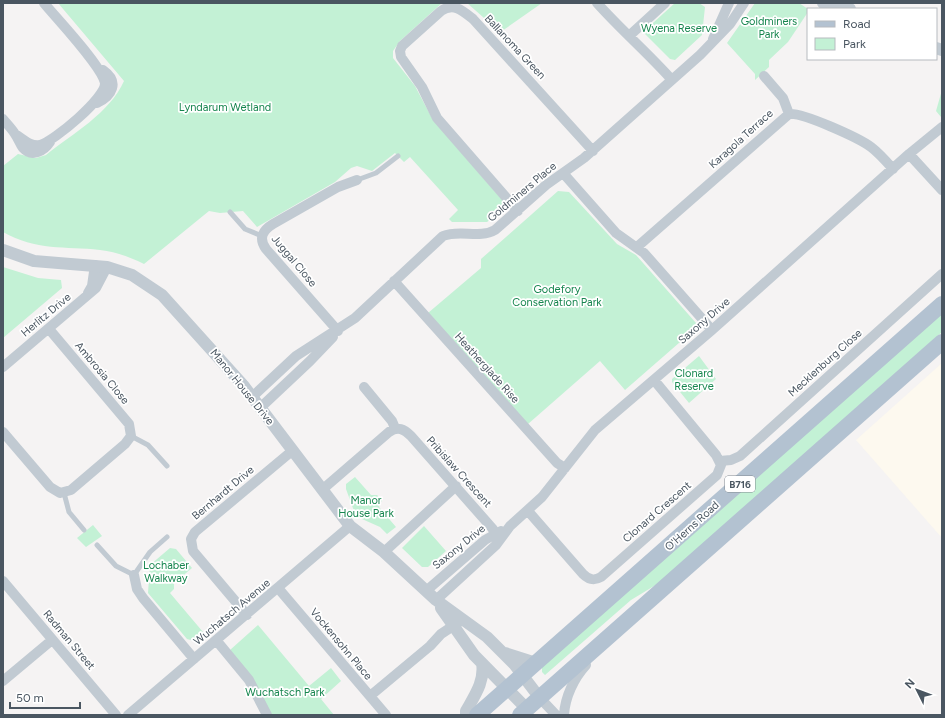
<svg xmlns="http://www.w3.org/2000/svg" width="945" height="718" font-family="Figtree,sans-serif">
  <rect width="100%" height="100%" fill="#f5f3f3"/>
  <!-- commercial -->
  <path fill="#fdf9ef" d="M942,363V538L856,440Z"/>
  <!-- green -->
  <path fill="#c3f1d5" d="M58,3H442L400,41L393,51V58L415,86L433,120L504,202L503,210L487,222H452L449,219L458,210L410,157L404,162L395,153L372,171L357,166L351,168L335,182L257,227L243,211L220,213L209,211L144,264C130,257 116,252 100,250C65,246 36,251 3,232V166L18,154L36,158L46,155C72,134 110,113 124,81Z
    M467,3H542L502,31L495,23L492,25Z
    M675,3H699L705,7L702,35L675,60L670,59L643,32Z
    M755,3H799L808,9V12L788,42L769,60V67L755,80V74L727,43Z
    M942,90V117H941L936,111Z
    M558,191L569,192L617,244L636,255L696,323L695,329L625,390L600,361L528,424L428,313L481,268V259Z
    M3,267L38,278L61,280L62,288L3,338Z
    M942,307V332L659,583L631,600L545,675L542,672V663Z
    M699,356L716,379L689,403L672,382V379Z
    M355,477L371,495H377L382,500L379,507L396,527L387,534L380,527L362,519L354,511L346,489V484Z
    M93,525L102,536L86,547L77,538Z
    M424,526L446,551L428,567H422L402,548Z
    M170,548L176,549L192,568L174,583V589L170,593L203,632L194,641L187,639L148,593L150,565Z
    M258,625L309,686L331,668L341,681L321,699L334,715H272L230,650Z"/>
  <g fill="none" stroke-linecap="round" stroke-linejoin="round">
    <!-- service -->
    <path stroke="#c1cad2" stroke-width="5" d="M357,180L376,173L398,156
      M230,212L245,229L262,236
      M131,436L148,445L167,466
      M64,493L69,512L84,530
      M97,545L116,566L134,575L150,552L167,537"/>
    <!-- minor -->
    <path stroke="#c1cad2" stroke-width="10" d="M597,3C621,30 648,53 672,80
      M629,36L665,3
      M713,39L729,3
      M764,76L783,98L789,114
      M97,103C112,96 120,82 103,70
      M3,119C7,124 12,129 15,134C18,138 20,144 23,148C32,158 44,151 50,142
      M15,134C22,138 30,147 40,145C54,141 106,98 105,83C102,66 57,19 44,3
      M909,154L942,190
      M563,173L616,233L644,253L712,330
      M518,211L437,118L422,87L401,57L400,51L402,46L441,11C454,2 463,11 473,19L593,151
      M637,247L789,114C802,112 859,138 871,147C879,153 886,161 893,169
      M394,281L557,463L565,468
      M88,293L92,286L95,265
      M338,331L266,249C258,238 263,230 273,224L338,187L357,180
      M3,367L96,288L107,267
      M364,387L392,421L395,428
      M252,397L296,356L355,318L443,236C460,229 479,239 495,230L546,185L584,158L700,55L730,24L744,3
      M260,408L310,361L333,337
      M3,432L50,487L60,493L71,490L125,444L131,436L129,424L49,329
      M720,461L731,460L740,456L942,274
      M323,489L389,432C398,426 404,429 411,436L492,528L500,539
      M528,511L583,574C589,580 594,581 601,577L717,475L721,465L716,455L654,380
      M384,552L456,486
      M134,575L137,589L143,598L194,659
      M3,581L116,715
      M278,588L386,715
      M426,591L485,540L501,531
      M436,600L496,545L510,526L542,497L595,430L712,330L909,154L942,127
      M247,615L193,551L191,539L195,532L292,451
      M216,640L249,680L267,715
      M3,681L52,640
      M370,696L430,646L441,634L459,622
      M539,697L556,715
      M128,715L350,526
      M564,715C565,697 574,678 586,665"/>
    <!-- tertiary -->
    <path stroke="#c1cad2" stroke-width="12" d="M823,3L832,9
      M840,3L850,9
      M936,48L942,50
      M3,250L34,261L107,267L132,275L162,295L243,385L350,526L384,552L436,600L487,637L514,664L539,697
      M441,608L474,655L527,709
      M505,653L536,663
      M466,715V711C475,695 485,681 482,663"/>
    <!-- primary -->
    <path stroke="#b3c2d1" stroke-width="16" d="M477,715L942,304
      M520,715L942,342"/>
  </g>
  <g text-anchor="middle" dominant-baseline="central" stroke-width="3.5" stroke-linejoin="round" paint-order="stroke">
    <!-- shield labels -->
    <rect fill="#fff" stroke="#808990" stroke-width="1" x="725" y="476" width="30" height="16" rx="3"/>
    <g font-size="10" font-weight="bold" fill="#4a5661">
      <text x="740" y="484">B716</text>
    </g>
    <!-- park labels -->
    <g font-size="11" fill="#17864f" stroke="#fff">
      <text x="769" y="21">Goldminers<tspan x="769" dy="13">Park</tspan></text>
      <text x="679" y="28">Wyena Reserve</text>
      <text x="225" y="107">Lyndarum Wetland</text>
      <text x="557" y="289">Godefory<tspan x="557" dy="13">Conservation Park</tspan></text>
      <text x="694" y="373">Clonard<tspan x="694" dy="13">Reserve</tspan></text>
      <text x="366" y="500">Manor<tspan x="366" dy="13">House Park</tspan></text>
      <text x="166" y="565">Lochaber<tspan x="166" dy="13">Walkway</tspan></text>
      <text x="285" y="692">Wuchatsch Park</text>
    </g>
    <!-- street labels -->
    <g font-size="11" fill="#4a5661" stroke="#fff">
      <text transform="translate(515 47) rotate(47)">Ballanoma Green</text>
      <text transform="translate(741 139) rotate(-42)">Karagola Terrace</text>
      <text transform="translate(522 192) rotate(-40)">Goldminers Place</text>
      <text transform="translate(294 261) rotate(50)">Juggal Close</text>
      <text transform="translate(46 315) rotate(-40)">Herlitz Drive</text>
      <text transform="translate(704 321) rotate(-41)">Saxony Drive</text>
      <text transform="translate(825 363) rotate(-42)">Mecklenburg Close</text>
      <text transform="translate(487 368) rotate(48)">Heatherglade Rise</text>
      <text transform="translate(102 373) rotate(50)">Ambrosia Close</text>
      <text transform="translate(242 387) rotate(51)">Manor House Drive</text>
      <text transform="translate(459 472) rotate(48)">Pribislaw Crescent</text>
      <text transform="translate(223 493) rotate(-40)">Bernhardt Drive</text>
      <text transform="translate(657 512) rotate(-41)">Clonard Crescent</text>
      <text transform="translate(692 526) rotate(-42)">O'Herns Road</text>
      <text transform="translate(459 547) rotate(-39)">Saxony Drive</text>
      <text transform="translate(232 612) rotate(-40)">Wuchatsch Avenue</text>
      <text transform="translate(69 640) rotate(50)">Radman Street</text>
      <text transform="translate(341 644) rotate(50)">Vockensohn Place</text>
    </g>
  </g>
  <!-- border -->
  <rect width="945" height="718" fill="none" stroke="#4a5661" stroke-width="8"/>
  <!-- legend -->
  <rect x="807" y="8" width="130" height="52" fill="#ffffff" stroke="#b7bbc0"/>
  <rect x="815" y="21" width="20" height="6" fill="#b3c2d1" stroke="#b7bbc0"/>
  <text x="843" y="28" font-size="12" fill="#4a5661">Road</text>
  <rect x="815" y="38" width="20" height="12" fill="#c3f1d5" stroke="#b7bbc0"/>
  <text x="843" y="48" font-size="12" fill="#4a5661">Park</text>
  <!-- north arrow -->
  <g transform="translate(917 690) rotate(312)" stroke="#ffffff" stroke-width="3" paint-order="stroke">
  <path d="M0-3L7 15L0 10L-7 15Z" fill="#4a5661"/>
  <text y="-6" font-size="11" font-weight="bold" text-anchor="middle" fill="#4a5661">N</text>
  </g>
  <!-- scale -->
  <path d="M10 702v6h70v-6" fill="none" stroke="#4a5661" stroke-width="2"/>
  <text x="16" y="702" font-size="12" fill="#4a5661" stroke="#ffffff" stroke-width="3" paint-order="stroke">50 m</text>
</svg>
